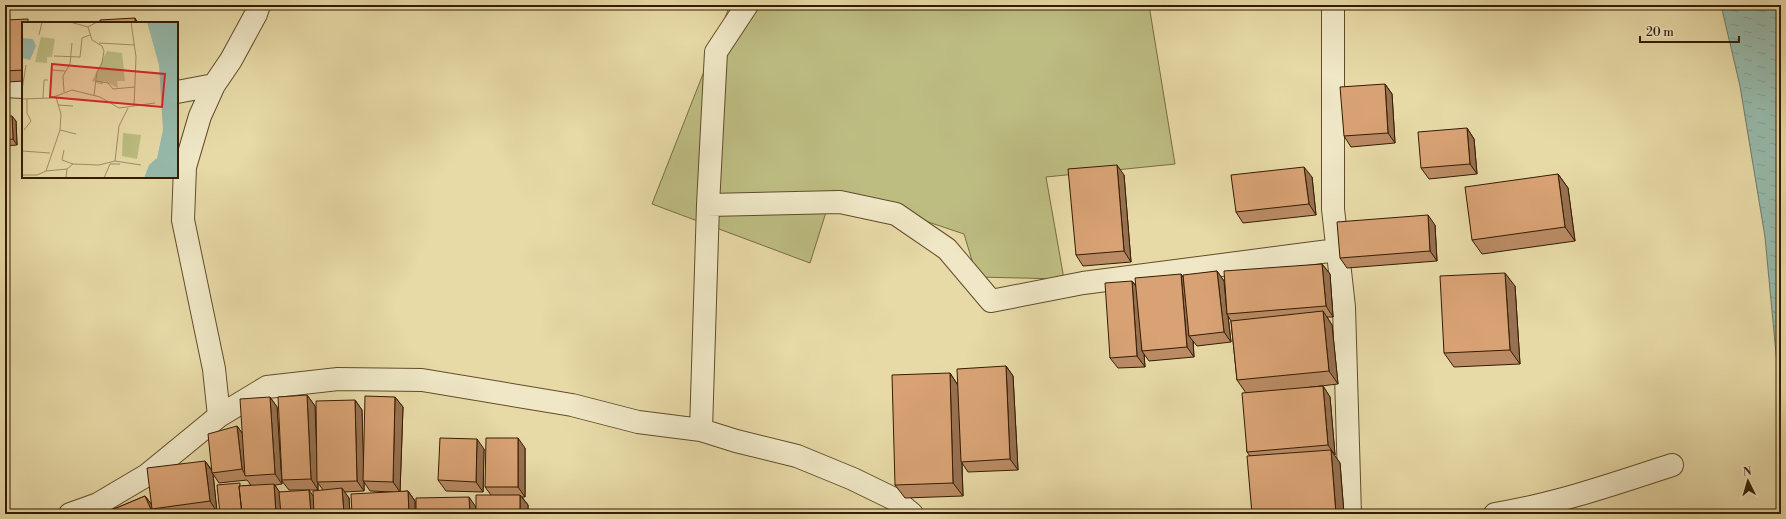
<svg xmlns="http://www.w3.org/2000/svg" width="1786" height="519" font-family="'Libre Bodoni',serif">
  <defs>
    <pattern id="water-ripples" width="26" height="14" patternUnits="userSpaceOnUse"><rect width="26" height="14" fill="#97baac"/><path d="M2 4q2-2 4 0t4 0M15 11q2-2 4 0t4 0" fill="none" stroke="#839f92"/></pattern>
  </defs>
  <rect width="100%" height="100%" fill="#e7daa7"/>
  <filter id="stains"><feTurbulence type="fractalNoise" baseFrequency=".005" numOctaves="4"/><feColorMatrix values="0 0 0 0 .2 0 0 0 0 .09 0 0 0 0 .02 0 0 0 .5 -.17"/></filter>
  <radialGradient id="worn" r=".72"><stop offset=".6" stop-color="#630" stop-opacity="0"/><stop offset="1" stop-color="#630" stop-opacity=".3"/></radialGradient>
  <!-- grass -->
  <path fill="#bdbd82" stroke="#796c42" d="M730,5H1149L1175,164L1046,177L1064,279L977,277L964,234L833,190L810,263L652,204Z"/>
  <!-- water -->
  <path fill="url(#water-ripples)" stroke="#707b68" d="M1721,5H1781V406L1765,237L1740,86Z"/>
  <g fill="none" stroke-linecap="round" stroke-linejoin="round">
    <defs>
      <path id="street" d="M1333,5V209L1344,307L1350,514
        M5,86L23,87
        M177,92L214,85
        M708,205L840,202L896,214L947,249L991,301L1083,283L1337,250
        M219,416L214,369L183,220L185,167L200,116L214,85L231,60L256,14L259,5
        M701,430L708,205L716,52L747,5
        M70,514L98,504L147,475L219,416L267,387L338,379L422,380L572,405L638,422L701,430L736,441L797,456L853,479L894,499L912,514
        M1495,514C1556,504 1614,484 1672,465"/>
    </defs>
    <!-- street casing -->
    <use href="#street" stroke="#624c2a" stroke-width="24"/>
    <!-- street -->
    <use href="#street" stroke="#efe7c6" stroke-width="22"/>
  </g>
  <!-- wall -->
  <path fill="#ba8b64" stroke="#351c01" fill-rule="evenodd" d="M5,20L23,23V81L8,82L5,78Z
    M1385,84L1392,94L1395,143L1351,147L1344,136Z
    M5,116L16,121L17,145L5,146Z
    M1467,128L1474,139L1477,174L1429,179L1421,168Z
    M1558,174L1568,188L1575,241L1482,254L1472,240Z
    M1124,175L1131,262L1083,266L1076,255Z
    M1312,177L1316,215L1243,223L1236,212Z
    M1435,225L1437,261L1347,268L1340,258Z
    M1322,264L1330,274L1333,317H1327L1332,325L1338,384L1304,388L1323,386L1330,397L1335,455H1334L1340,463L1344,514H1252L1250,456L1247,452L1246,393L1237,380L1231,321L1228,316L1231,342L1197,346L1193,341L1194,357L1149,361L1144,354L1145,367L1118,368L1110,358L1132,281L1136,286L1217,271L1224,281Z
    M1515,286L1520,364L1454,367L1444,353Z
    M1006,366L1013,376L1018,470L968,472L962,463L963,496L905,498L895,485L950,373L957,384Z
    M307,395L315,406L317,463L355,400L362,410L363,465L395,397L403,407L400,492L408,491L415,501V514H352L393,492L370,491L364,482V491L344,492L349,498L350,514H220L242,486L251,485L247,480L219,483L213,474L217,512L205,513V514H102L145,496L151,504L205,461L212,470L237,426L242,433L270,397L277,407L281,468ZM282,481L289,490H318V483L323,490L313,496L279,492L275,485L282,484Z
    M525,448V497H522L528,505V514H476L491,495L485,487Z
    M484,449L483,492L446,491L438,480Z"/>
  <!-- shaded-wall -->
  <path fill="#977151" stroke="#351c01" d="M135,18L138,23H135Z
    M1385,84L1392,94L1395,143L1388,133Z
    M12,116L16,121L17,145L13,139Z
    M1467,128L1474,139L1477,174L1470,164Z
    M5,151L6,167L5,166Z
    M1117,165L1124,175L1131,262L1124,251Z
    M1304,167L1312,177L1316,215L1309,204Z
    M1558,174L1568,188L1575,241L1565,227Z
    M1428,215L1435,225L1437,261L1430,251Z
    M1322,264L1330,274L1333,317L1326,306Z
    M1217,271L1224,281L1227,314L1228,316L1231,342L1224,332Z
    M1505,273L1515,286L1520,364L1510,350Z
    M1181,274L1188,284L1189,336L1193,341L1194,357L1187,347Z
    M1132,281L1140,292L1142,351L1144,354L1145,367L1137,356Z
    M1323,311L1332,325L1338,384L1329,371Z
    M1006,366L1013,376L1018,470L1010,459Z
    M950,373L959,387L963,496L953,483Z
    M1323,386L1330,397L1335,455L1328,445Z
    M307,395L315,406L318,490L311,479Z
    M270,397L277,407L282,484L275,474Z
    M395,397L403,407L400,492L393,482Z
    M355,400L362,410L364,481H363L364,482V491L357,481Z
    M237,426L245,437L246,476L242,469Z
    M518,438L525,448V497L518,487Z
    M477,439L484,449L483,492L476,482Z
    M1331,450L1340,463L1344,514H1336Z
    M205,461L212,471V473L213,474L217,512L210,501Z
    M274,484L281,494L283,514H276Z
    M342,488L349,498L350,514H344Z
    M309,490L316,500L317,514H311Z
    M408,491L415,501V514H409Z
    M520,495L528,505V514H520Z
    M145,496L153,506L152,509L155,514H153Z
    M469,497L476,507V514H470Z"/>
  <!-- building -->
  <path fill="#d8a274" stroke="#351c01" d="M135,18V23H100V20Z
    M28,19V23H23V70L5,71V20Z
    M1385,84L1388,133L1344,136L1340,87Z
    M5,116H12L13,139L5,140Z
    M1467,128L1470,164L1421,168L1418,132Z
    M1117,165L1124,251L1076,255L1068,169Z
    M1304,167L1309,204L1236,212L1231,175Z
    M1558,174L1565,227L1472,240L1465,187Z
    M1428,215L1430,251L1340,258L1337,222Z
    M1322,264L1326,306L1227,314L1224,271Z
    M1217,271L1224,332L1189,336L1183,275Z
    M1505,273L1510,350L1444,353L1440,276Z
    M1181,274L1187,347L1142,351L1135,278Z
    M1132,281L1137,356L1110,358L1105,283Z
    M1323,311L1329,371L1237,380L1231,321Z
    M1006,366L1010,459L961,462L957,369Z
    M950,373L953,483L895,485L892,375Z
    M1323,386L1328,445L1247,452L1242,393Z
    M307,395L311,479L282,480L278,397Z
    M365,396L395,397L393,482L363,481Z
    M270,397L275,474L245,476L240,399Z
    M355,400L357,481L317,482L316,401Z
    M237,426L242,469L212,473L208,434Z
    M440,438L477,439L476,482L438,480Z
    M486,438H518V487H485Z
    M1331,450L1336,514H1252L1247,456Z
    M205,461L210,501L152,509L147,468Z
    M240,483V486H239L242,514H220L217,485Z
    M274,484L276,514H242L239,486Z
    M342,488L344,514H314L313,491Z
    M309,490L311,514H281L279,492Z
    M408,491L409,514H352L351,494Z
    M476,495H520V514H476Z
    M145,496L153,514H102Z
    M469,497L470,514H416V498Z
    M205,513V514H195Z"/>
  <!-- overview -->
  <g transform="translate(22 22)">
    <rect width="156" height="156" fill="#e7daa7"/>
    <path d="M19,15L33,17L30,35H25V41L13,40ZM85,29L100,31L103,59H95L96,66L82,59L80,63L70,59ZM101,111L119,113L115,137L100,134Z" fill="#bdbd82"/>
    <path d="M125,0H156V156H122L127,143L135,136L141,108L137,43ZM0,16L11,17L14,24L8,38L0,36Z" fill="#97baac"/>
    <path fill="none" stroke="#a08e65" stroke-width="1" d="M48,0L66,5L75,0M109,0L114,35L112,84M66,5L70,18L80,24L82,29L80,41L75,50L72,73M17,13L20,0M77,21L113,23M32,34L58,35L60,16L68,13M29,48L43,49M74,59L86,61L91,67L113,65M0,68L4,43M42,70L41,54L48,42L50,21M34,75L39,92L38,108L24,149L45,147M21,76L22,58H26M0,77L29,76L50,68L78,75L97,86L133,81M36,83L51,84M2,108L9,99L5,91V77M38,108L54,112M42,128L40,138L51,142M0,129L28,131M93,139L97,104L106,86M0,153H15L24,149M44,156L45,147L51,142L77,143L93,139L119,143M82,156L88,142H98"/>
    <path fill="#d62828" fill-opacity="0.15" stroke="#d62828" stroke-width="2" d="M30,42L143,52L140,85L28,75Z"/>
    <rect width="156" height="156" fill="none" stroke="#351c01" stroke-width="2"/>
  </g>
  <!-- margin -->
  <rect width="1786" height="519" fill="none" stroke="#e7daa7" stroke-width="20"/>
  <rect x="6" y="6" width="1774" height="507" fill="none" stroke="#351c01" stroke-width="2"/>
  <rect x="10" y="10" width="1766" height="499" fill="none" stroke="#351c01"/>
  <!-- north arrow -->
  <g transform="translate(1748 481) rotate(355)" stroke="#efe7c6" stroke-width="3" paint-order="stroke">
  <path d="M0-3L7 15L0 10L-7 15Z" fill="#351c01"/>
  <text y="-6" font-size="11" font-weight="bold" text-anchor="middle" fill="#351c01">N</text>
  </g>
  <!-- scale -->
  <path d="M1640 36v6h99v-6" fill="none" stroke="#351c01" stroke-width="2"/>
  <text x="1646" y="36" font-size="12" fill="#351c01" stroke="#efe7c6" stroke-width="3" paint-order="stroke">20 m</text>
  <rect width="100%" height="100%" filter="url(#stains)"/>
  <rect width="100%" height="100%" fill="url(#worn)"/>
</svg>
